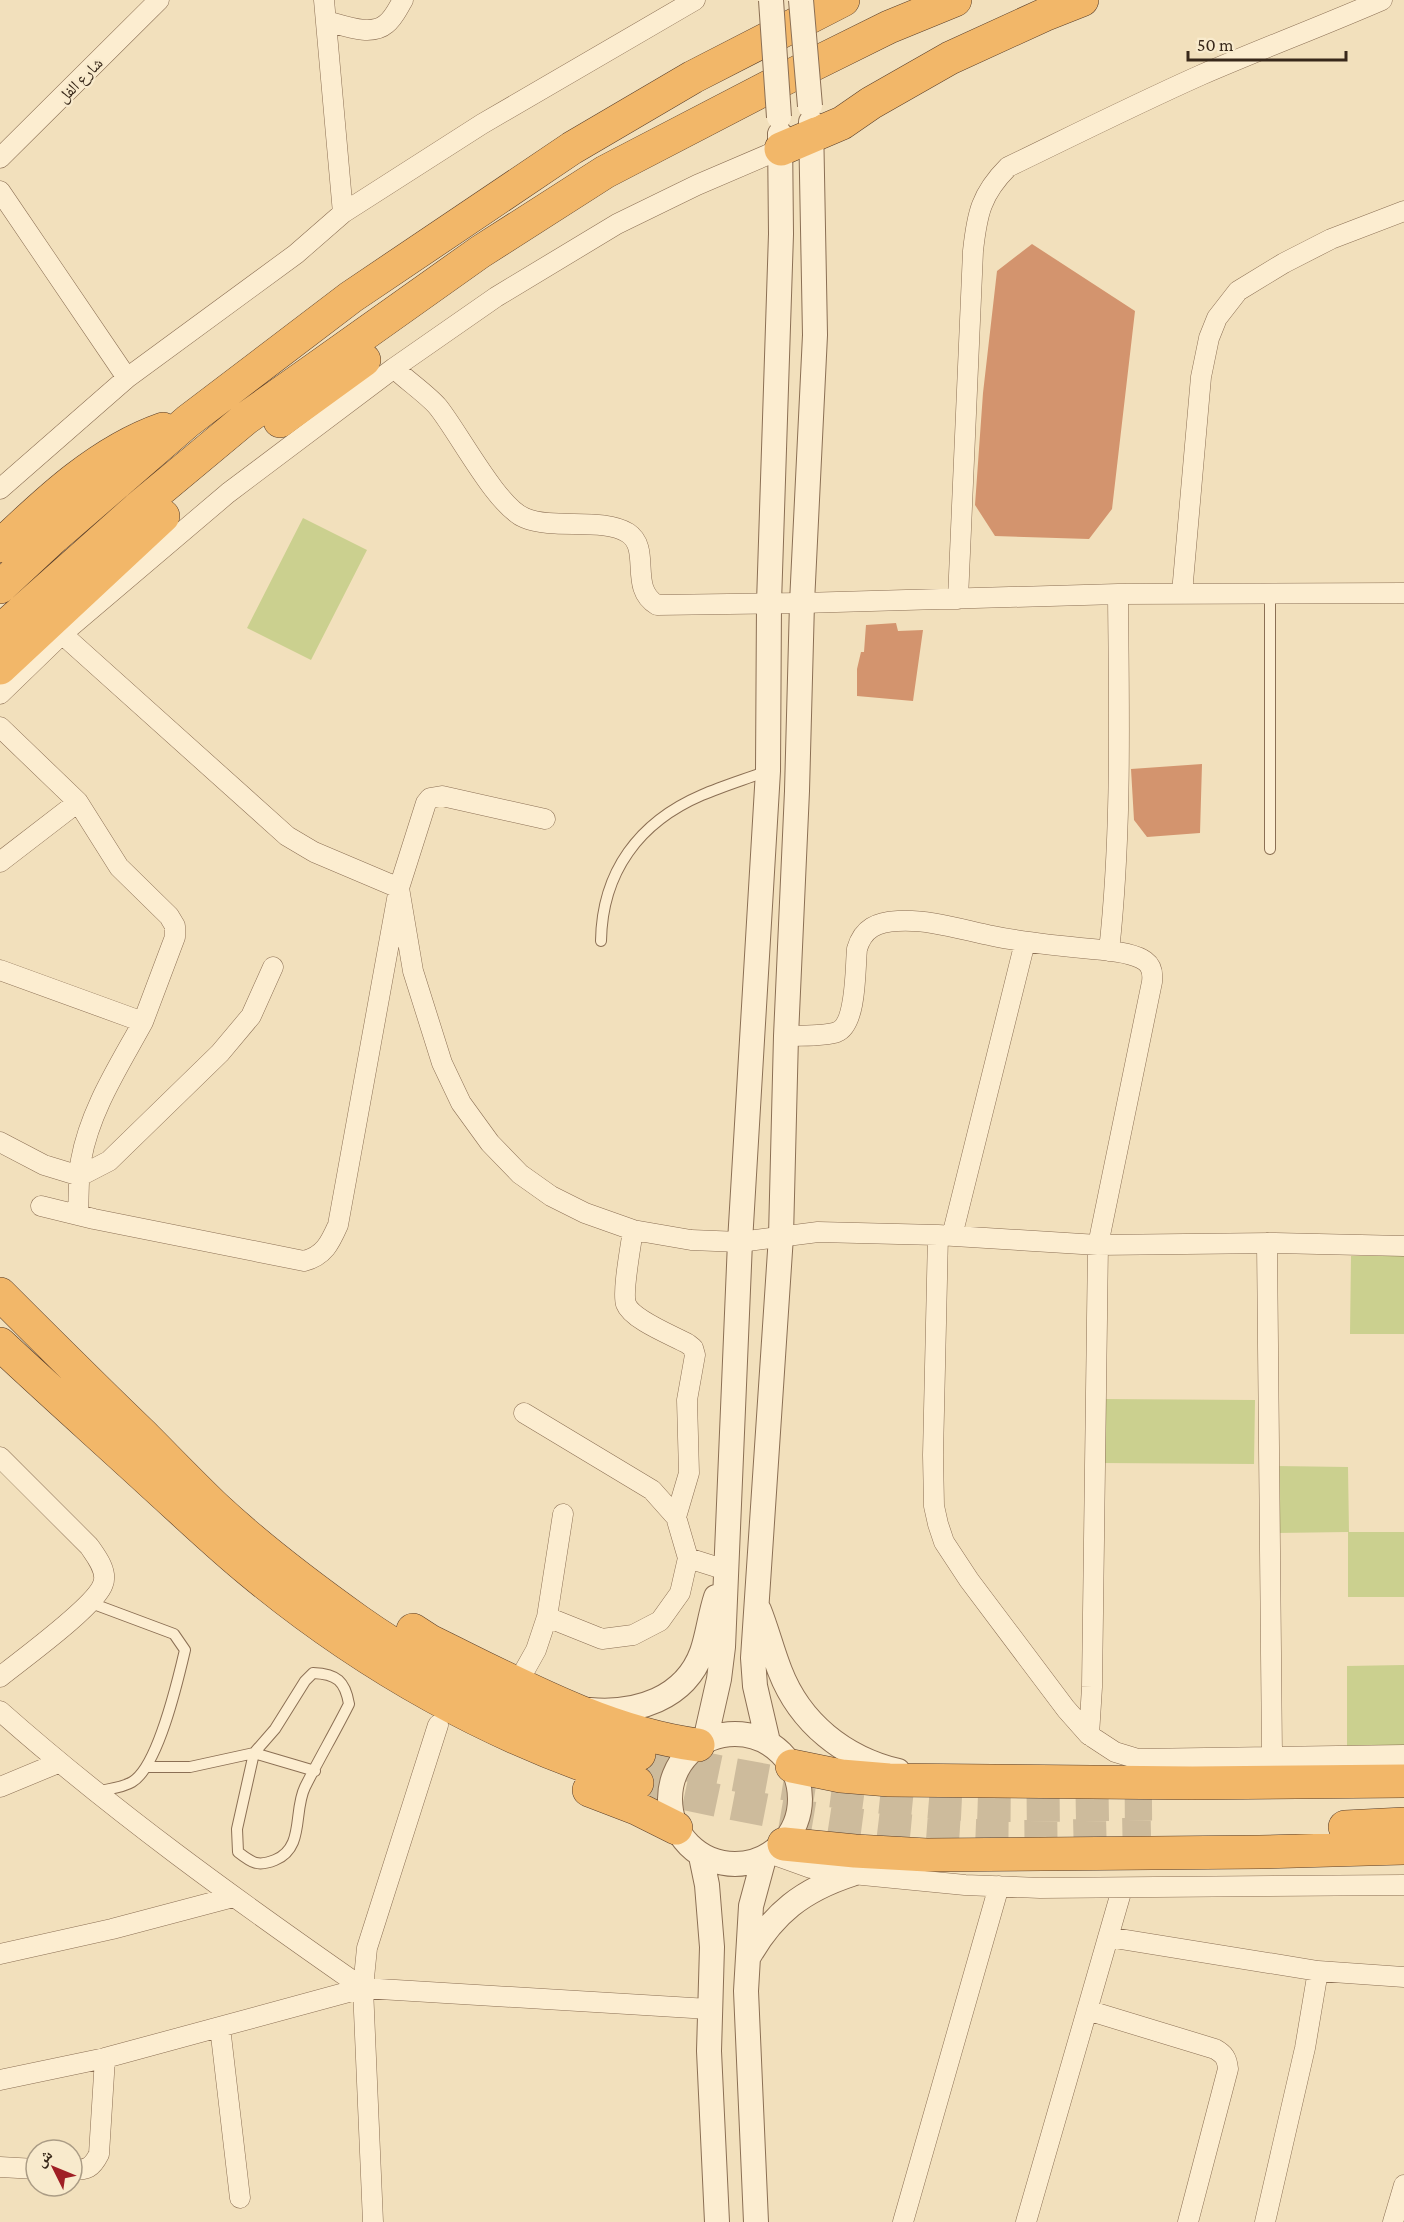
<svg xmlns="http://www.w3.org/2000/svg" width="1404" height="2222" font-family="'Crimson Pro','Noto Naskh Arabic',serif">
  <rect width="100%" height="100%" fill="#f2e0bc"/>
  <!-- green -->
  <path fill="#cbd08f" d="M303,518L367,550L311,660L247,628Z
    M1351,1256H1404V1334H1350Z
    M1102,1399L1255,1400L1254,1464L1102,1463Z
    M1276,1466L1348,1467L1349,1532H1404V1597H1348V1532L1276,1533Z
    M1404,1665V1747H1347V1666Z"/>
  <!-- building -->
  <path fill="#d3946e" d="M1032,244L1135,311L1112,509L1089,539L995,536L975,505L983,393L997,271Z
    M896,623L898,631L923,630L913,701L857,696V669L861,652H864L866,625Z
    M1202,764L1200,833L1147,837L1134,820L1131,769Z"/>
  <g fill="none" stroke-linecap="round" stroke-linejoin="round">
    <!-- trunk-tunnel -->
    <path stroke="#cdbb9c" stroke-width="33" stroke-dasharray="33 16" stroke-linecap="butt" d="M639,1754C739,1778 839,1795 942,1803C1011,1808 1082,1804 1152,1804
      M637,1783C739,1806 842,1827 947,1834C1015,1839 1083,1835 1151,1834"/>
    <defs>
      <path id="service" d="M1270,593V849
        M601,941C602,872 639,822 702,795C723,786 746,779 767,771
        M91,1603L174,1634L185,1650C178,1680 158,1767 132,1782C122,1788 107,1789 96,1792
        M313,1673C337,1674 345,1681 349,1704C335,1732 319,1759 305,1787C293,1811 305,1848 275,1860C258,1867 252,1863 238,1852L237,1829L254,1753L275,1729L305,1681Z
        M148,1767H190L254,1753L315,1771"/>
      <path id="minor" d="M324,0L343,213
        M326,21C343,25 371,37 386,24C394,18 398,8 403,0
        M0,158L159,0
        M0,191L127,378
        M394,368C406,380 428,395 438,407C459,433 497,507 525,518C554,530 603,517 628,533C652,549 628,588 657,605L802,603L1118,594L1404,593
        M0,489L127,378L296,254L343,213L482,124L695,0
        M1182,593L1201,377L1209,338L1217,318L1238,291L1284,263L1331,239L1404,211
        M958,599L973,251C977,214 981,194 1008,167C1072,136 1136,104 1201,75C1261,49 1322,26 1382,0
        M0,694L62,634L228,493L394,368L496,297L617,224L697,185L781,149
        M0,727L78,802L119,867L169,916L175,926V937L143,1022L0,970
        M545,819L442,796L430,798L426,803L399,888L413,971L442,1063L461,1103L490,1143L520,1174L551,1196L585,1213L633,1230L691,1240L740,1242L818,1232L938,1235L1098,1245L1275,1243L1404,1246
        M0,862L78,802
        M1109,951C1122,832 1119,713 1118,594
        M786,1036C801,1035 823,1037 837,1032C857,1024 855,968 857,949C863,928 877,922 898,921C929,919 963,930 993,936C1026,943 1059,946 1092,949C1106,950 1134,953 1145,961C1152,966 1153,974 1152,982L1098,1245L1092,1687L1089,1735L1115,1752L1138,1759L1404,1755
        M0,1142L44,1165L80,1176L109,1161L220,1053L251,1016L273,967
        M41,1206L94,1219L304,1261C324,1256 330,1243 338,1225L399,888L314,852L287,836L62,634
        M78,1215C79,1197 78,1178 81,1160C90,1110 119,1066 143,1022
        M633,1230C631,1245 622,1292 626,1304C632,1320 674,1336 688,1344L693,1348L695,1355L687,1400L689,1473L676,1517
        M938,1235L933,1455L934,1506L938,1524L944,1542L969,1580L1066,1709L1089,1735
        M952,1236L1025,942
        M1267,1243L1272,1755
        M524,1413L652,1490L676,1517L688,1558L680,1593L660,1621L633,1635L602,1639L547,1617
        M0,1457L89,1546C96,1556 108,1571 103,1584C96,1606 21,1660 0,1677
        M688,1558L726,1570
        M517,1684L536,1650L547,1617L563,1514
        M0,1711C114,1812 238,1901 363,1988L373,2222
        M0,1787L58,1763
        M772,1854L811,1868L832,1872L965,1885L1040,1888L1404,1885
        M1108,1937L1318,1971
        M0,1954L112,1929L233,1897
        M363,1988L367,1948L438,1725
        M1087,2010L1215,2049C1224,2054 1227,2058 1228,2069L1188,2222
        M220,2027L240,2198
        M0,2080L105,2058
        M0,2167L36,2169
        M72,2170C87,2170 92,2168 99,2154L105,2058L363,1988L709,2009
        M903,2222L999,1886
        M1026,2222L1122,1889
        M1265,2222L1305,2048L1318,1971L1404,1977
        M1393,2222L1404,2185"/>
      <path id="tertiary" d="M759,1610C767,1630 772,1651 780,1671C800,1723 844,1758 898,1771
        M590,1710C636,1714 685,1699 702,1652C708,1635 710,1615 716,1597
        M670 1799a65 65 0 1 1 130 0a65 65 0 1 1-130 0Z
        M705,1741L719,1679L723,1647L740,1242L768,771L769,603L781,234L780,134
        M768,1742L755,1686L753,1658L781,1236L786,1036L797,791L802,603L815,335L811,122
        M701,1856L707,1885L712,1947L709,2051L717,2222
        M748,1958C773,1913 803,1890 852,1874
        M756,2222L746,1991L751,1906L764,1858"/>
      <path id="trunk" d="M781,149L842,123L871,103L950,58L1044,15L1082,0
        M280,421L364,360
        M0,546C48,500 100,451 163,429
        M0,587L54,537L188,421L351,297L572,148L693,77L843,0
        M0,631L137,509L245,419L480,252L605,172L780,81L889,27L955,0
        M0,668L163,516
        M0,1294C47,1341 94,1388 142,1434C167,1459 191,1484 216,1508C260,1549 309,1586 358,1621C440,1679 543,1726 639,1754
        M0,1344C51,1392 103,1438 154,1485C186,1514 216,1543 249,1570C363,1665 495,1740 637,1783
        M413,1630L430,1641C514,1682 605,1733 698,1745
        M792,1766L841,1776L889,1780L1192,1783L1404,1781
        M589,1790L636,1808L676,1828
        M1345,1827L1404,1824
        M784,1844L855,1851L927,1855L1259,1852L1404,1848"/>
    </defs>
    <!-- service casing -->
    <use href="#service" stroke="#8b6f54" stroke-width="12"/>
    <!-- minor casing -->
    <use href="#minor" stroke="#8b6f54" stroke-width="21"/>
    <!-- tertiary casing -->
    <use href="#tertiary" stroke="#8b6f54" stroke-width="26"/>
    <!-- trunk casing -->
    <use href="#trunk" stroke="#583d29" stroke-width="34"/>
    <!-- service -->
    <use href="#service" stroke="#fcedd0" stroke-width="10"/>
    <!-- minor -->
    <use href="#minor" stroke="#fcedd0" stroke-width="20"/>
    <!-- tertiary -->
    <use href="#tertiary" stroke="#fcedd0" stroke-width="24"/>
    <!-- trunk -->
    <use href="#trunk" stroke="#f2b769" stroke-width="33"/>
    <defs>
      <path id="tertiary-bridge" d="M771,0L779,117
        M801,0L810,106"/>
    </defs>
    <!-- tertiary-bridge casing -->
    <use href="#tertiary-bridge" stroke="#8b6f54" stroke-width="26" stroke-linecap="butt"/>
    <!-- tertiary-bridge -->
    <use href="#tertiary-bridge" stroke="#fcedd0" stroke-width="24"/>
  </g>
  <g text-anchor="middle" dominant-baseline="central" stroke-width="4.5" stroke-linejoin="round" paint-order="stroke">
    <!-- street labels -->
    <g font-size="16" fill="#38281a" stroke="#f8eacc">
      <text transform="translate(80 80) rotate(-45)">شارع الفل</text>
    </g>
  </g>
  <!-- north arrow -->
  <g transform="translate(54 2168) rotate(313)"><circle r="28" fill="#f8eacc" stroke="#ab9c85" stroke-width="1.5"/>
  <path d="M0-4.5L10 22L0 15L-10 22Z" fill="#9f1f25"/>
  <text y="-9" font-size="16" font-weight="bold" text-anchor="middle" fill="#38281a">ش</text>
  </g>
  <!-- scale -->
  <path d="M1188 51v9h158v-9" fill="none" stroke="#38281a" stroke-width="3"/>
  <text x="1197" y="51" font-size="18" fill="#38281a" stroke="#f8eacc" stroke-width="4.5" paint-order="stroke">50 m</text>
</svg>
